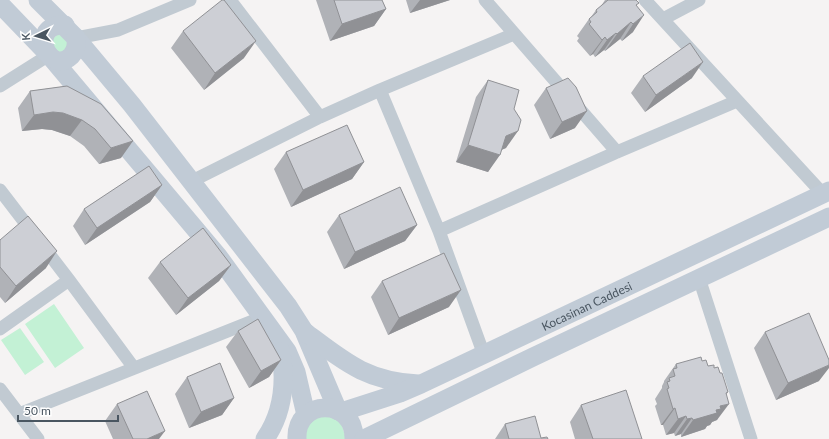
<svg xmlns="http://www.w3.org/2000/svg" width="829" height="439" font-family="Lato,sans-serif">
  <rect width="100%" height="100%" fill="#f5f3f3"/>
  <!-- green -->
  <path fill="#c3f1d5" d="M58,34L71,40L63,56L49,42Z
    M54,304L84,348L55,368L25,324Z
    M20,328L44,362L25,375L1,340Z
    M326,415L341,422L346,439H304V435L311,420Z"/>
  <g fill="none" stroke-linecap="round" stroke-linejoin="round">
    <!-- street -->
    <path stroke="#c1cad2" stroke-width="13" d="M230,0L320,117
      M485,0L617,152
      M645,0L823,194
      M663,19L699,0
      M76,38L118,30L190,0
      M0,86L49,55
      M380,90L514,34
      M192,181L320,117L380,90L439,231L484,355
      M0,190L69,280L134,368
      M439,231L617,152L737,101
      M699,278L751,439
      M0,329L69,280
      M0,389L38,439
      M19,414L263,317"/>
    <!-- secondary -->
    <g stroke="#c1cbd6" stroke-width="19">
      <path d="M38,0L76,38L132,105L288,306L304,331L338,411"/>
      <path d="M0,4L49,55L218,256L287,351L296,372L306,415"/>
      <path d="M65,25C26,24 49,77 71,56C76,51 77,45 76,38"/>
      <path d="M305,332C345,362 366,381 418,384"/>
      <path id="s1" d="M341,412L400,393L421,384L829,191"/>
      <path d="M265,439C283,413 286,383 281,352"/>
      <path d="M297,439C295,398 355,397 354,439"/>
      <path d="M364,439L533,357L829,217"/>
    </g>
  </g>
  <!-- wall -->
  <path fill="#b0b2b7" d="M316,0H382L386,9L374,26L330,41Z
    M406,0H450L410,13Z
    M605,0H636L637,6L633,32L622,41L620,39L605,51L604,50L595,57L593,54L590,56L577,41L579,38L577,36L589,19L591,17L596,10L601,6Z
    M183,31L244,58L204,90L171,48Z
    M643,76L692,78L645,112L631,93Z
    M488,80L514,109L506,148L501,150L488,172L456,162L476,97Z
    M67,86L121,158L99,164L84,146L70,136L52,130L42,129L22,131L18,108L30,91Z
    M546,88L575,128L550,139L534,105Z
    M286,152L364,162L352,179L291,207L274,169Z
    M162,185L150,202L85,245L73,226L84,209Z
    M339,215L417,225L405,241L344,269L327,232Z
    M0,240L46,268L5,303L0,297Z
    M160,262L231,265L219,281L176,315L148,278Z
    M382,281L449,307L388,335L371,297Z
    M238,331L281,360L269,377L249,388L226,347Z
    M765,332L819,381L776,400L754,348Z
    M702,361L708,366L714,368L720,373L728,392L726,395L717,420L712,422L710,425L707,426L705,429L681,437V434L675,436L674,433L666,435L663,425H661L655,406L657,404L655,399L662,388V386L664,382V381L676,364Z
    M187,377L234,398L222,415L189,428L175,394Z
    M117,404L159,439H113L105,421Z
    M581,405L642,439H575L570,422Z
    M505,424L541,438L548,439H495Z"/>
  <!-- shaded-wall -->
  <path fill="#909195" d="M420,0H450L410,13Z
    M386,9L374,26L330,41L342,24Z
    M644,15L633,32L622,41L633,24Z
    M631,22L620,39L605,51L617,34Z
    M616,33L604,50L595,57L607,40Z
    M605,37L593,54L590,56L602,40Z
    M256,41L244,58L204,90L215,73Z
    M703,62L692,78L645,112L656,95Z
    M587,111L575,128L550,139L562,122Z
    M53,112L63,113L82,120L70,136L52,130L42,129L22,131L34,115Z
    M518,131L506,148L494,153L506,136Z
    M133,141L121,158L99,164L111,148Z
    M468,145L500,155L488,172L456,162Z
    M364,162L352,179L291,207L303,190Z
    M162,185L150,202L85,245L97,228Z
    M417,225L405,241L344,269L355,252Z
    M57,251L46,268L5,303L16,286Z
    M231,265L219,281L176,315L188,298Z
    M461,290L449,307L388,335L399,318Z
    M281,360L269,377L249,388L261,371Z
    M829,365V368L819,381L776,400L788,383Z
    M234,398L222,415L189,428L201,412Z
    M729,404L717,420L712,422L710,425L707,426L705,429L681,437L693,420L720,406Z
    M675,408L663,425H661L673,409Z
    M686,416L674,433L666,435L678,419Z
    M692,418L681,434L675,436L687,419Z
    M165,431L159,439H147Z"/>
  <!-- building -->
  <path fill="#cdcfd5" stroke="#909195" d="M222,0H224L256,41L215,73L183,31Z
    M334,0H382L386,9L342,24Z
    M608,0H636L639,3L636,5L644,15L633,24L631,22L617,34L616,33L607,40L605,37L602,40L598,35L589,24L591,22L589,19L597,12L596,10Z
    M690,43L703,62L656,95L643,76Z
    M568,78L576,87L587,111L562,122L546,88Z
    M488,80L519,90L514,109L521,120L518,131L506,136L500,155L468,145Z
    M67,86L101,104L133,141L111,148L95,129L82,120L63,113L53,112L34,115L30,91Z
    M347,125L364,162L303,190L286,152Z
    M149,166L162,185L97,228L84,209Z
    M400,187L417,225L355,252L339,215Z
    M28,216L57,251L16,286L0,267V240Z
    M203,228L231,265L188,298L160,262Z
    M444,253L461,290L399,318L382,281Z
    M809,313L829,360V365L788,383L765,332Z
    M258,319L281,360L261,371L238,331Z
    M701,357L702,361L706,360L708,366L714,365V368L718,367L720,373H722L728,392L726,393L729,404L720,406L721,409L716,410L717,413L693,420L692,418L687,419L686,416L678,419L675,408L673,409L667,389L669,388L667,382L670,381L669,378L675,376L673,369L677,368L676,364Z
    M220,363L234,398L201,412L187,377Z
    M626,390L642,439H593L581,405Z
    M147,391L165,431L147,439H133L117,404Z
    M535,416L541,438L547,437L548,439H509L505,424Z"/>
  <g text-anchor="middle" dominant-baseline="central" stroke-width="3" stroke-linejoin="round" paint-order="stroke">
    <!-- street labels -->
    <g font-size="12" fill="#4a5661" stroke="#fff">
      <text stroke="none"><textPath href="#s1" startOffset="268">Kocasinan Caddesi</textPath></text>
    </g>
  </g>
  <!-- north arrow -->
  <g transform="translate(36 36) rotate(265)" stroke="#ffffff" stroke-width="3" paint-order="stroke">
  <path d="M0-3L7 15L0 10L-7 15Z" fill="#4a5661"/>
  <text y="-6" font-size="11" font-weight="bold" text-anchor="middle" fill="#4a5661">K</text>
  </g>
  <!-- scale -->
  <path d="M18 415v6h100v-6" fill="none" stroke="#4a5661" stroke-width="2"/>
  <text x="24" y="415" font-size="12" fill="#4a5661" stroke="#ffffff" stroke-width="3" paint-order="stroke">50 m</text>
</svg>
